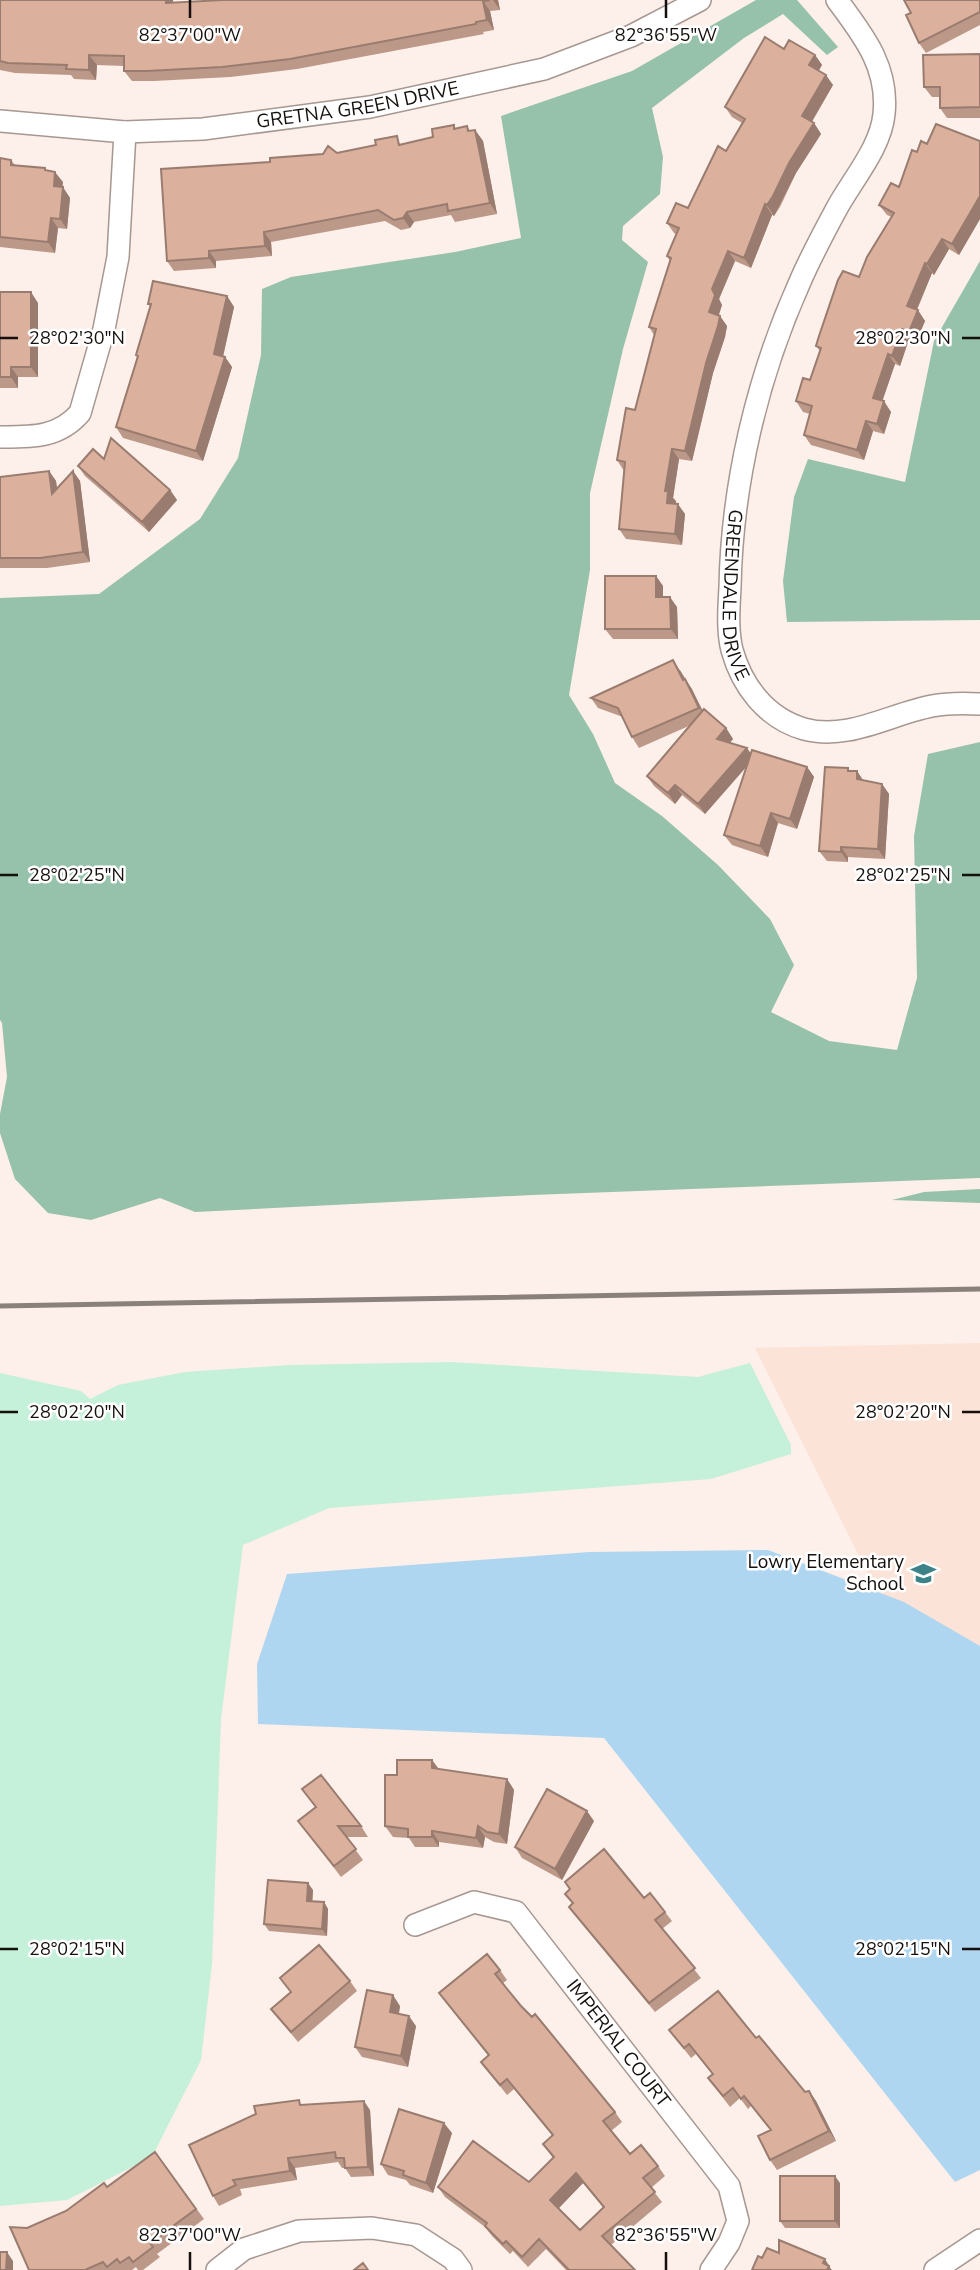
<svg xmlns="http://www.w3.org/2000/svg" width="980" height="2270" font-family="'Nunito Sans',sans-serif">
  <rect width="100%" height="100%" fill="#fdefe9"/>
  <!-- built -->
  <path fill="#fce3d8" d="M980,1343V1798L755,1348Z"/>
  <!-- green -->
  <path fill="#c5f0d9" d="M451,1362L698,1377L750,1363L791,1445V1454L711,1479L329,1508L243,1545L221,1719L212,1964L201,2060L152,2157L67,2200L0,2206V1373L81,1391L90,1399L118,1385L185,1372L290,1365Z"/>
  <!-- forest -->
  <path fill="#96c1aa" d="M756,0H797L838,47L827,55L783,14L744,38L652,108L663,157L660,194L623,226L622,240L648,262L623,349L590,493V570L569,695L593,734L615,783L662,816L718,865L770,919L794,965L771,1012L829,1041L897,1050L917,978L914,836L928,754L980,742V1178L532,1195L195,1212L160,1198L91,1220L48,1213L15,1179L0,1133V1114L7,1077L2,1023L0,1020V598L99,594L200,519L238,458L261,355L262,289L291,277L455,252L521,238L501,116L632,71Z
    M980,261V620L787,622L783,581L794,497L808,459L905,482L934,341Z
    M980,1189V1203L892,1200L924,1192Z"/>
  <!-- water -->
  <path fill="#aed6f1" d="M768,1550L904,1602L980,1646V2170L955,2182L604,1738L258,1724L257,1664L287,1574L589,1552Z"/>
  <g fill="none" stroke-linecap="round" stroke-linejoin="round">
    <defs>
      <g id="minor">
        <path id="s1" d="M837,0C863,35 889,67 884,114C881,147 853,179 837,208C824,232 810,258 799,284C757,378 732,484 730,587C729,607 727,630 732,650C742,686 766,718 804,729C848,741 890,714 932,706C948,703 964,703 980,704"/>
        <path id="s2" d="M0,121L125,132L203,129L370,107L544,69L631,36L700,0"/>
        <path d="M0,437C32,437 58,438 80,413L104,329L118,257L125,132"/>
        <path id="s3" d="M415,1925L474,1902L516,1912L729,2186L738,2221L729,2243L711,2270"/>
        <path d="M217,2270L244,2249L299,2231L372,2228L416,2235L453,2259L461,2270"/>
        <path d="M935,2270L980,2240"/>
      </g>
    </defs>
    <!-- minor casing -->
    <use href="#minor" stroke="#a79791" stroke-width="24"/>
    <!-- minor -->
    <use href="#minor" stroke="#fff" stroke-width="21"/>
    <!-- rail -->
    <path stroke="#8a817c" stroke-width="5" d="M0,1306L980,1289"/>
  </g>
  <!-- wall -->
  <path fill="#bc9888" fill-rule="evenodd" d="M0,0H173V3L223,0H498L500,10L490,11L494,30L483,32L484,34L297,69L230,77L154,81H132L124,71V66L97,65L96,80L74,79L71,75L15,73L0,70Z
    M980,0V25L926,53L919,43Z
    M784,49L815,55L822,65L819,70L833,85L812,122L814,123L821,134L796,173L780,207L774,216L772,215L751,268L735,261L719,299L722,305L719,315L727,326L725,337L713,373L692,461L679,459L673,498L676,501L675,503L685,514L682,545L626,539L619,529L624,471L617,460L635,410L654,335L649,327L670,261L667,256L676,234L674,233L667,223L688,208L726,151L742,123L732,117L725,107Z
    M980,54V118H947L940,108V97H932L924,87Z
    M454,125L456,129L467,126L470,131L475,130L483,141L497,214L455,222L451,215L414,222L410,228L401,230L385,221L271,242L272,256L216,261V268L174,271L167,261L270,162L402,144L433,137Z
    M980,141V219L959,255L949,249L934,275L932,273L917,310L925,321L916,342L909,339L900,366L895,364L882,401L891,412L884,434L873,431L864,460L811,445L804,435L810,414L803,412L796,401L810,380L820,351L816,346L859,277L892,217L887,215L879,205L899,187L917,152L927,144Z
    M0,158L11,160L15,165L45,168L47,171L63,182L62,187L70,198L67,229L58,228L55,253L0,247Z
    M0,292L38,303V377H18V388H0Z
    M227,296L234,307L223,357H225L232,367L203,461L123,438L116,427L137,357L136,355L150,306L148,304Z
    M104,459L170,490L177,500L149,532L85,476L78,466Z
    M49,471L56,481L57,488L73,471L80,481L90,562L47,568H0V477Z
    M656,576L663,586V597L677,607L678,639H613L605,629Z
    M680,670L703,711L726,728L733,739L730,743L751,754L807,767L814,777L797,829L778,823L768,857L732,845L724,835L747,766L705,814L682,795L675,804L654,786L647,776L691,725L639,748L632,737L623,717L598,708L591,698Z
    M848,768L850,771H857L863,780L882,784L889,794L885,859L848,857V862L827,861L819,851Z
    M432,1760L439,1769L507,1779L514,1790L507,1844L494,1842L485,1837L483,1848L439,1842V1847H415L409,1838L393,1837L385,1826L397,1775Z
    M302,1789L361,1826L368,1837H346L363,1860L341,1877L298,1821L315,1807Z
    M594,1821L562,1880L522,1858L515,1847Z
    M565,1882L644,1898L665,1912L672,1921L662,1929L701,1978L655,2012L576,1916L569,1907L573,1904L565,1894L570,1890Z
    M313,1890L312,1902H324L328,1909L327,1936L269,1931L264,1924Z
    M500,1970L507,1980L503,1983L521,2006L615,2112L622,2122L611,2131L630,2154L658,2166L665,2176L651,2188L662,2202L611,2245L635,2270H566L546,2249L528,2267L513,2251L510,2254L492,2236L485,2227L445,2197L438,2187L529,2182L553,2158L543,2144L553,2136L514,2089L507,2095L488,2071L481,2062L488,2055L439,1993ZM583,2183L603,2207L580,2230L558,2209Z
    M280,1978L350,1981L357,1991L298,2042L271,2009L291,1992Z
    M400,2006L399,2014L416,2026L408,2067L362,2057L355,2047Z
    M669,2030L756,2038L805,2092L809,2091L816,2101L836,2141L777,2170L770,2160L771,2130L751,2106L748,2109L740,2098L730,2107L708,2078L712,2074L696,2054L691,2058Z
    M302,2105L370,2110L374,2176L351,2177L345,2168H342L338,2162L295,2168L297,2180L240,2189L242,2195L219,2206L213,2196Z
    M452,2133L433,2193L410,2185L406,2180L388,2175L381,2164Z
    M155,2152L204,2219L157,2254L160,2257L143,2270H138L136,2267L132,2270H29L27,2228L66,2211L107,2187Z
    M840,2183V2228H785L780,2221Z"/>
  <!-- shaded-wall -->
  <path fill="#997c6f" d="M166,0H173L174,14L166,3Z
    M493,0H498L500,10Z
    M483,1L490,11L494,30L487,20Z
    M89,55L97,65L96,80L89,70Z
    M815,55L822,65L816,75L809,65Z
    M826,75L833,85L809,126L802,116Z
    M814,123L821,134L796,173L774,216L767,205L789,163Z
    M475,130L483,141L497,214L490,203Z
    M55,172L63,182L61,197L54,186Z
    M63,187L70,198L67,229L60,219Z
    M980,196V219L959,255L952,244Z
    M765,204L772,215L751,268L744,258Z
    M407,212L414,222L410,228L403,218Z
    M51,218L58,228L55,253L48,242Z
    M264,232L271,242L272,256L265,246Z
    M942,239L949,249L934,275L927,264Z
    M209,251L216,261V268L209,258Z
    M728,251L735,261L719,299L722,305L716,322L709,312L712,289Z
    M925,263L932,273L914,316L907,306Z
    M31,292L38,303V377L31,367Z
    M227,296L234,307L221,365L214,354Z
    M918,310L925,321L916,342L909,332Z
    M720,316L727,326L725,337L713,373L692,461L685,451L706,363Z
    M902,329L909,339L900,366L892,356Z
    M888,354L895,364L880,408L873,398Z
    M225,357L232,367L203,461L196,451Z
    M11,367L18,377V388L11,377Z
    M884,401L891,412L884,434L877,424Z
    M866,421L873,431L864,460L857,450Z
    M672,449L679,459L673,498L676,501L675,513L667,503L665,491Z
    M49,471L56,481L59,505L52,494Z
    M73,471L80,481L90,562L83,552Z
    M170,490L177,500L149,532L142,522Z
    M678,504L685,514L682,545L675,534Z
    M656,576L663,586V607L656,597Z
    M670,597L677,607L678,639L671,629Z
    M673,660L692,689L706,718L683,680Z
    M726,728L733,739L724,749L717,739Z
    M747,748L754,758L705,814L698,804Z
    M807,767L814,777L797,829L790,819Z
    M857,771L864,782L857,779Z
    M882,784L889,794L885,859L878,849Z
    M675,785L682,795L675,804L668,793Z
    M771,813L778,823L768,857L760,846Z
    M841,847L848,857V862L841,852Z
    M432,1760L439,1770L432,1768Z
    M507,1779L514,1790L507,1844L499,1834Z
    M587,1811L594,1821L562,1880L555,1869Z
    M478,1826L485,1837L483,1848L476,1838Z
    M432,1831L439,1842V1847L432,1837Z
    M308,1883L313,1890L312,1908L307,1901Z
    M324,1902L328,1909L327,1936L322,1929Z
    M393,1995L400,2006L397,2022L390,2012Z
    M409,2016L416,2026L408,2067L401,2056Z
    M809,2091L816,2101L836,2141L829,2131Z
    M364,2101L370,2110L374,2176L368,2167Z
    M444,2123L452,2133L433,2193L426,2183Z
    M288,2158L295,2168L297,2180L290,2171Z
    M576,2173L583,2183L557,2210L550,2200Z
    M835,2176L840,2183V2228L835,2221Z
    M7,2252L13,2261V2270H6Z
    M825,2259L831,2269L832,2270H827L823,2263Z"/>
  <!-- building -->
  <path fill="#dbb19e" stroke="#997c6f" stroke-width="2" fill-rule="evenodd" d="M0,0H166V3L223,0H490L483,1L487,20L476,22V24L290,59L222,67L147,71H124V56L89,55V70L66,69L67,65L8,63L0,61Z
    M904,0H980V12L919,43L906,15L911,13Z
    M765,37L784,49L789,40L815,55L809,65L826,75L802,116L814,123L789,163L773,196L767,205L765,204L744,258L728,251L712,289L715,295L709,312L720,316L718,326L706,363L685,451L672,449L665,491H668L667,503L678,504L675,534L619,529L625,462L617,460L626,408L635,410L656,329L649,327L671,258L667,256L679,228L667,223L676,203L688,208L718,146L726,151L745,119L725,107Z
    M980,54V107L940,108V87H924L923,55Z
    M936,124L980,141V196L952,244L942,239L927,264L925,263L907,306L918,310L909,332L902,329L892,356L888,354L873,398L884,401L877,424L866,421L857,450L804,435L812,406L796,401L803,378L810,380L821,348L816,346L819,336L838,280L843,271L859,277L867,257L894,213L879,205L891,183L899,187L912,150L917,152L921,141L927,144Z
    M454,125V129L467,126L468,131L475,130L490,203L448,211L447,204L407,212L403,218L394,220L378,210L264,232L265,246L209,251V258L167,261L161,169L270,162V158L323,154L328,146L337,153L376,145L375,140L397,136L399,145L433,137L432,129Z
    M0,158L11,160V165L45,168V170L55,172L54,186L63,187L60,219L51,218L48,242L0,237Z
    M153,281L227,296L214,354L225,357L196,451L116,427L138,356L136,355L151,304H148Z
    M0,292H31V367H11V377H0Z
    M111,438L170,490L142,522L78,466L93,449L104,459Z
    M49,471L52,494L73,471L83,552L40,558H0V477Z
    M605,576H656V597H670L671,629H605Z
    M673,660L683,680L685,679L699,708L632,737L618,708L591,698Z
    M704,709L726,728L717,739L747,748L698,804L675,785L668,793L647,776Z
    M752,750L807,767L790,819L771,813L760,846L724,835Z
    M825,767L848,768V771H857V779L882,784L878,849L841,847V852L819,851Z
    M397,1760H432V1768L507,1779L499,1834L487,1832L478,1826L476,1838L432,1831V1837H408V1829L385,1826V1775H397Z
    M321,1775L361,1826H338L356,1849L334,1866L298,1821L316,1807L302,1789Z
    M547,1789L587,1811L555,1869L515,1847Z
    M604,1849L644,1898L650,1893L665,1912L655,1920L695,1968L649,2003L569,1907L573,1903L565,1894L570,1889L565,1882Z
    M268,1880L308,1883L307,1901L324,1902L322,1929L264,1924Z
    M319,1945L350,1981L291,2032L271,2009L291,1992L280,1978Z
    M487,1954L500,1970L495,1974L521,2006L532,2017L535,2014L615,2112L603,2121L630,2154L641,2145L658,2166L643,2178L655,2192L602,2236L635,2270H569L539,2239L522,2257L506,2241L503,2244L485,2226L487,2223L438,2187L473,2141L529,2182L554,2157L543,2144L553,2135L507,2079L500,2085L481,2062L489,2055L439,1993ZM576,2173L604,2207L580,2230L550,2200Z
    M367,1990L393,1995L390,2012L409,2016L401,2056L355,2047Z
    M718,1991L756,2038L759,2036L805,2092L809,2091L829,2131L770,2160L758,2136L771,2130L744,2096L741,2099L733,2088L723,2096L708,2078L713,2074L689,2044L684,2048L669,2030Z
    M299,2100L300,2105L364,2101L368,2167L345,2168L344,2158H336L335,2152L288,2158L290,2171L233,2180L236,2185L213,2196L189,2145L256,2114L254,2106Z
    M399,2109L444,2123L426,2183L403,2175L404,2171L381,2164Z
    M155,2152L196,2209L150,2243L153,2247L133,2262L129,2257L120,2263L117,2259L107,2267L103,2262L85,2270H29L10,2227L27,2228L66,2211L104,2183L107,2187Z
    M780,2176H835V2221H780Z
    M779,2240L825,2259L823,2263L829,2266L827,2270H752L758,2256L762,2258L767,2248L779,2253Z
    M0,2252H7L6,2270H0Z
    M363,2263L368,2270H354Z"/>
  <!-- ticks -->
  <path fill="none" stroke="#15100d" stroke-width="2.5" d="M190,0V18M666,0V18M0,338H18M962,338H980M0,875H18M962,875H980M0,1412H18M962,1412H980M0,1949H18M962,1949H980M190,2252V2270M666,2252V2270"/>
  <!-- icons -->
  <defs>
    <symbol id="school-bare" viewBox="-9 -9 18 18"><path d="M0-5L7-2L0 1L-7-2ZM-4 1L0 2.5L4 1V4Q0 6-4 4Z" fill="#3b8388" stroke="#fff" stroke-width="2.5" paint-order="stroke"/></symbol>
  </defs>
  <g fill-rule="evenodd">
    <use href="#school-bare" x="906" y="1556" width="35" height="35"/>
  </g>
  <g text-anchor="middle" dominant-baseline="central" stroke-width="5" stroke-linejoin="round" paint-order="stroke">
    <!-- street labels -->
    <g font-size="19" fill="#15100d" stroke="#fff">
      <text stroke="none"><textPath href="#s2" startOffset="360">GRETNA GREEN DRIVE</textPath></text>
      <text stroke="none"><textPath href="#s1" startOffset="639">GREENDALE DRIVE</textPath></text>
      <text stroke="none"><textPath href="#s3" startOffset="273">IMPERIAL COURT</textPath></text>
    </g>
    <!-- poi labels -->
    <g font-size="19" fill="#15100d" stroke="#fff" text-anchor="end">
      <text x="904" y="1562">Lowry Elementary<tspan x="904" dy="22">School</tspan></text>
    </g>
  </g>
  <g font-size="18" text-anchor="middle" fill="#15100d" stroke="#fff" stroke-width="5" stroke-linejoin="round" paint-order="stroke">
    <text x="190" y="41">82°37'00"W</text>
    <text x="666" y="41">82°36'55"W</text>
    <text x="77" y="344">28°02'30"N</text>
    <text x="903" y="344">28°02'30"N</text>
    <text x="77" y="881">28°02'25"N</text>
    <text x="903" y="881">28°02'25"N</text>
    <text x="77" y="1418">28°02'20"N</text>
    <text x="903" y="1418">28°02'20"N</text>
    <text x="77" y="1955">28°02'15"N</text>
    <text x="903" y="1955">28°02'15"N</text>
    <text x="190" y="2241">82°37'00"W</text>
    <text x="666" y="2241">82°36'55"W</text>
  </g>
</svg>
